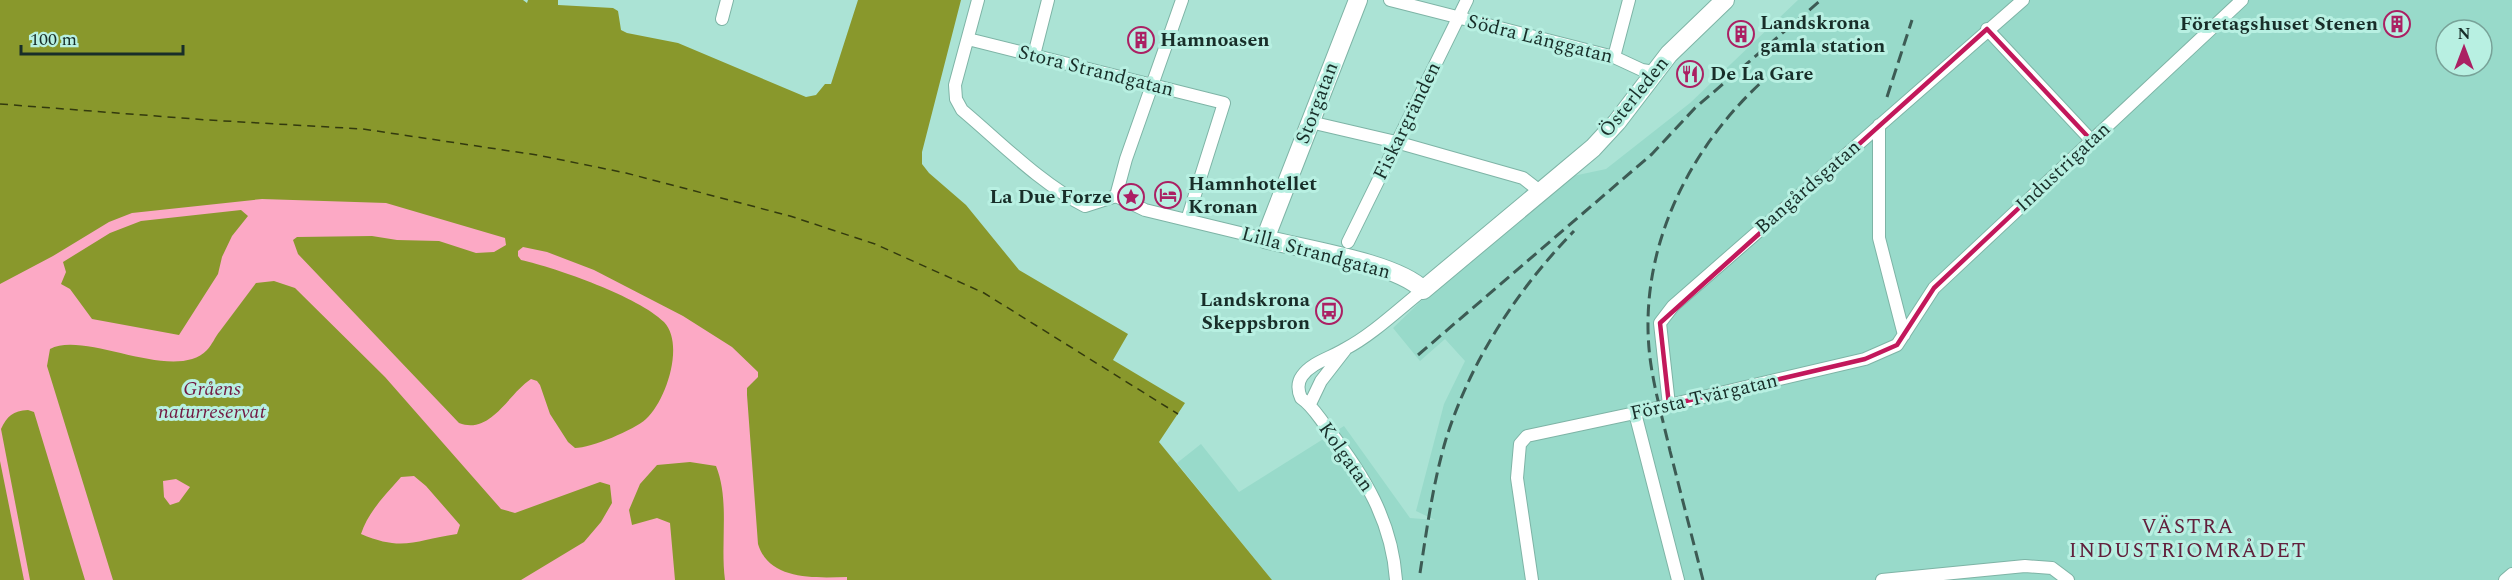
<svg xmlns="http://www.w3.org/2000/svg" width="2512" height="580" font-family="Spectral,serif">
  <rect width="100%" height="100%" fill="#abe3d5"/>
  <!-- built -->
  <path fill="#98daca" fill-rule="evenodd" d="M1798,0H2512V580H1272L1177,463L1201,444L1239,492L1344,426L1410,518L1435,520L1416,511L1444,404L1465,361L1445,339L1420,361L1393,328L1420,302L1573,176L1606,169L1690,103ZM2446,30H2482V66H2446Z"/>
  <!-- green -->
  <path fill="#fca9c5" d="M235,186L392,202L505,237L518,265L516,248L530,244L579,262L713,328L765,376L851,572L849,580H14L0,509V262L64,205Z"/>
  <!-- water -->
  <path fill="#89982c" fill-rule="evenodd" d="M0,0H523L527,3L528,0H558V5L613,8L618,11L621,30L627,33L678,43L806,97L816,95L825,84H831L858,0H961L922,152V164L929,173L966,205L1019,270L1128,334L1113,360L1185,403L1159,442L1272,580H847V577C812,578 769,580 758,544L747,395V388L758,377V372L732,347L683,316L594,270L547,252L523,247L518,251V256L521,260C557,268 639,297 664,322C685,344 666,401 646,419C634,430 591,448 575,448L568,442L550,414L540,385L537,381L531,379C508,394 491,435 459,423L298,254L293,240L297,237L372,236L397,240L439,241L476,253L494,252L506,245L505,238L386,203L262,199L132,213L109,222L53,256L0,284Z
    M241,210L248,216L232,236L222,257L218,274L179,335L92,319L70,289L61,284L66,272L63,262L110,233L141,221Z
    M274,281L295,288L385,377L501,509L515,513L600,482L610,485L612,503L601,522L584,542L521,580H113L47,366L50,349C85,330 174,384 207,350C212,345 215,337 220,331C232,315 244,299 256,283ZM414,476L426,486L460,525L457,534C416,540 403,552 361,534C368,512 386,494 401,477ZM176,479L190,487L179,502L170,505L164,497L163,481Z
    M28,410L34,412L85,580H30L1,429C7,416 13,411 28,410Z
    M0,461L24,580H0Z
    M690,462L716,466C730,501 720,542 725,580H675L670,523L657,518L632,525L629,510L640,484L657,465Z"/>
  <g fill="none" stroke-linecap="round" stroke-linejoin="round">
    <!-- ferry -->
    <path stroke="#333a0e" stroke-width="1.5" stroke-dasharray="8 6" stroke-linecap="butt" d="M0,104L208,120L363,129L537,155L626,173L790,216L875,244L984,293L1178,414"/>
    <defs>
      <path id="street" d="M978,0L955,85L956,99L962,110C999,141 1042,185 1085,206L1116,196L1145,210L1265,239
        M1390,0L1614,57L1642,70L1654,72
        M722,19L727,0
        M1987,29L2091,140
        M968,39L1224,103L1187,220
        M1034,55L1048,0
        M1614,57L1629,0
        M1310,122L1396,142L1523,178L1541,192
        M1879,125V238L1904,335
        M1116,196L1126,159L1182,0
        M1348,242L1467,0
        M1310,404L1321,381L1345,350
        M1669,405L1660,323L1673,306L2023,0
        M1635,413L1678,580
        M1396,580C1392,521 1364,475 1328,429C1319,418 1313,406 1301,398C1298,391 1297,383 1302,376C1312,362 1331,358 1345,349C1372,335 1399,309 1423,290
        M1532,580L1517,478L1520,444L1527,436L1635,413L1865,359L1897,345L1934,288L2242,0
        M1882,580L2025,566L2052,568L2068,580
        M2505,580L2512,574"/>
      <path id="secondary" d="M1358,0L1265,239C1303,249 1397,263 1423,290L1593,148L1617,122L1669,54L1725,0"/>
    </defs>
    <!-- street casing -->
    <use href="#street" stroke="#7eb4a6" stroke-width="14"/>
    <!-- secondary casing -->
    <use href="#secondary" stroke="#7eb4a6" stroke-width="20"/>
    <!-- street -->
    <use href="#street" stroke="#fff" stroke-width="12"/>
    <!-- secondary -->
    <use href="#secondary" stroke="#fff" stroke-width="18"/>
    <!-- rail -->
    <path stroke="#3d5b54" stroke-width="3" stroke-dasharray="12 6" stroke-linecap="butt" d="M1887,97L1912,20
      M1418,355L1652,154L1695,108L1821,0
      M1420,573C1427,528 1433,483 1446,439C1471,360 1517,290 1574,231
      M1703,580C1692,537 1681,494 1670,451C1663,420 1654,389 1650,358C1637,251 1688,148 1766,78"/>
  </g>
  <!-- marked area -->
  <path fill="none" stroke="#c2185b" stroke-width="4.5" stroke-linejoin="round" d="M1987,29L2091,140L1934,288L1897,345L1865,359L1669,405L1660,323Z"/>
  <!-- icons -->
  <defs>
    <symbol id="building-ring" viewBox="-11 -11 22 22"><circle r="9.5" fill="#b8f0e2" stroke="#ab2063" stroke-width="1.5"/><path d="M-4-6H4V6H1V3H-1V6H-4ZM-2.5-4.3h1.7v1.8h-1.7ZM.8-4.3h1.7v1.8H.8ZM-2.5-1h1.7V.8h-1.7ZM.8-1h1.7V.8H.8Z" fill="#ab2063"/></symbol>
    <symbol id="restaurant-ring" viewBox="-11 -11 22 22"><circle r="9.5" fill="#b8f0e2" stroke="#ab2063" stroke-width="1.5"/><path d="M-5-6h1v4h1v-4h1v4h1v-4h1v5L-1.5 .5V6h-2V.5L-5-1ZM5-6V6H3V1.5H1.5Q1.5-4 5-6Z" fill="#ab2063"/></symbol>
    <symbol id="hotel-ring" viewBox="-11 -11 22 22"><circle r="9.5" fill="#b8f0e2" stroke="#ab2063" stroke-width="1.5"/><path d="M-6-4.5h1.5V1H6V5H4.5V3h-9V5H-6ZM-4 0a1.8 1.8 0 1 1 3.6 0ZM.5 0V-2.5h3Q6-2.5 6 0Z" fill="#ab2063"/></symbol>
    <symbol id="sight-ring" viewBox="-11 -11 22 22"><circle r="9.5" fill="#b8f0e2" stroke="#ab2063" stroke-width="1.5"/><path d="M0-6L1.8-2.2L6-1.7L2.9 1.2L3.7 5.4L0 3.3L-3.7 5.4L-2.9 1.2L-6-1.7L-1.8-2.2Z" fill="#ab2063"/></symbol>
    <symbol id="bus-ring" viewBox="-11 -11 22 22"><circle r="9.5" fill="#b8f0e2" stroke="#ab2063" stroke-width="1.5"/><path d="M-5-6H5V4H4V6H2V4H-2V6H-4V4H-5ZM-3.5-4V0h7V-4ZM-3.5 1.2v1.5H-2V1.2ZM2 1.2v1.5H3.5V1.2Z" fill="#ab2063"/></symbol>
  </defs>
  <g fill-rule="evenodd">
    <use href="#building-ring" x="2382" y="9" width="30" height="30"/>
    <use href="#building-ring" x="1726" y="19" width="30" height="30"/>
    <use href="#building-ring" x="1126" y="25" width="30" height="30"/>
    <use href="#restaurant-ring" x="1675" y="59" width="30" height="30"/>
    <use href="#hotel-ring" x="1153" y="180" width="30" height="30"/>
    <use href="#sight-ring" x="1116" y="182" width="30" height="30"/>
    <use href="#bus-ring" x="1314" y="296" width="30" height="30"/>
  </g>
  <g text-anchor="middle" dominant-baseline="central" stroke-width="6" stroke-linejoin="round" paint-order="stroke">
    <!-- poi labels -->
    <g font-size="20" font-weight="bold" fill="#182e29" stroke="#b8f0e2" text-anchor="start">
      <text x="1760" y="23">Landskrona<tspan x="1760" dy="23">gamla station</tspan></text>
      <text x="2378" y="24" text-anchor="end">Företagshuset Stenen</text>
      <text x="1160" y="40">Hamnoasen</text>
      <text x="1710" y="74">De La Gare</text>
      <text x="1188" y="184">Hamnhotellet<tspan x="1188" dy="23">Kronan</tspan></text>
      <text x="1112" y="197" text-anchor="end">La Due Forze</text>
      <text x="1310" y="300" text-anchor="end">Landskrona<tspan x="1310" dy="23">Skeppsbron</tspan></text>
    </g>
    <!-- street labels -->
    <g font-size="20" fill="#182e29" stroke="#b8f0e2">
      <text transform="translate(1540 39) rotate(14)">Södra Långgatan</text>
      <text transform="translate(1096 71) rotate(14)">Stora Strandgatan</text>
      <text transform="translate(1634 97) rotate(-51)">Österleden</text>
      <text transform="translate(1317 103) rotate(-69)">Storgatan</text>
      <text transform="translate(1407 121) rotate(-64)">Fiskargränden</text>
      <text transform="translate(2063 167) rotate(-43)">Industrigatan</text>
      <text transform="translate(1808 187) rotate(-41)">Bangårdsgatan</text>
      <text transform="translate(1316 253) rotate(15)">Lilla Strandgatan</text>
      <text transform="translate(1704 397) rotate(-13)">Första Tvärgatan</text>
      <text transform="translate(1346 457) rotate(55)">Kolgatan</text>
    </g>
    <!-- park labels -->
    <g font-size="20" font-style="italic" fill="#721842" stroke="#b8f0e2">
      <text x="212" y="389">Gråens<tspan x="212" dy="23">naturreservat</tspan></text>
    </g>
    <!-- neighbourhood labels -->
    <g font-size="21" letter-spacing="1.5" fill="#62203c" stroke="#b8f0e2">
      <text x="2188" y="527">VÄSTRA<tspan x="2188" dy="24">INDUSTRIOMRÅDET</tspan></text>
    </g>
  </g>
  <!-- north arrow -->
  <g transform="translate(2464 48)"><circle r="28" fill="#b8f0e2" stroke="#78a298" stroke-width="1.5"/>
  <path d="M0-4.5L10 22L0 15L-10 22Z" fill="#ab2063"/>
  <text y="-9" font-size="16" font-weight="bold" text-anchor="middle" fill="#182e29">N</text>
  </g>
  <!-- scale -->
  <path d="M21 45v9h162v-9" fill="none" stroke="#182e29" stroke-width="3"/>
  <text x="30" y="45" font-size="18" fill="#182e29" stroke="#b8f0e2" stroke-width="4.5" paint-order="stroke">100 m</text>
</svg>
